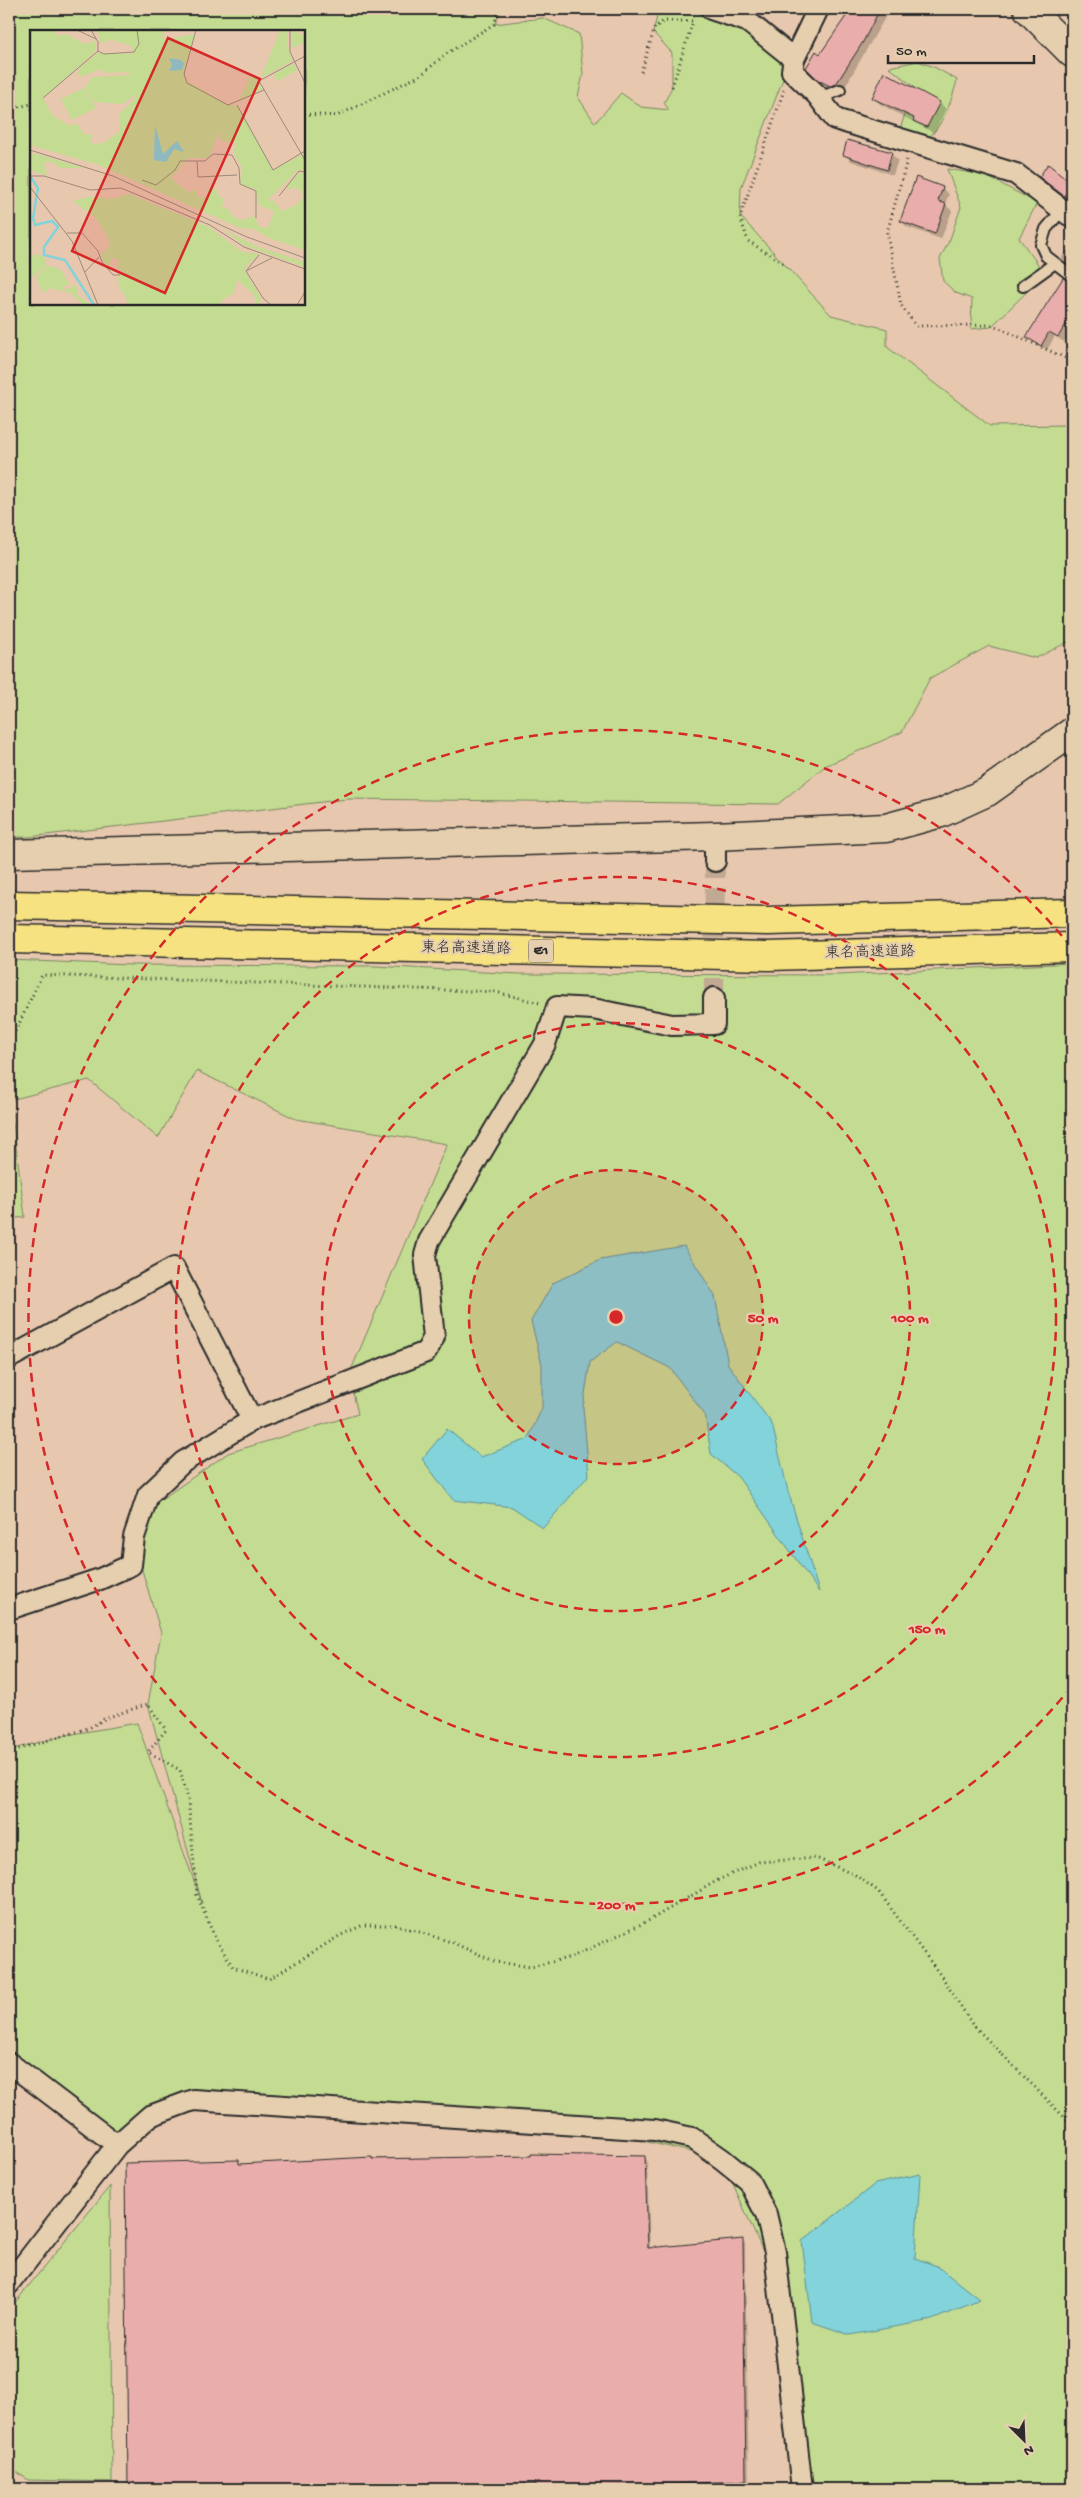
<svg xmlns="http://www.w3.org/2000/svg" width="1081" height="2498" font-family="'Gochi Hand','Klee One',sans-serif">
  <rect width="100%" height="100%" fill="#e7c8ae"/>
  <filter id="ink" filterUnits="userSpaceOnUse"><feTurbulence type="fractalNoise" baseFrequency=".02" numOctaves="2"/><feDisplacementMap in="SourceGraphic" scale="10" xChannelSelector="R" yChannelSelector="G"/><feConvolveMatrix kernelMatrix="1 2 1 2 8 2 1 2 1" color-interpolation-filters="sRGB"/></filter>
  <g filter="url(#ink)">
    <!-- green -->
    <path fill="#c3dc92" stroke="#77845e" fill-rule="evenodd" d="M9,9H501L495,24L543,18L579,34L583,74L578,97L595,123L621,93L641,107L669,110L664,103L672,87V53L653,32L659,9H714L786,63L785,74L741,188L740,216L831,315L887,329V347L990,426L1072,425V640L1036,658L989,646L930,678L902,732L825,766L778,804L347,799L29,837H9ZM31,31H304V304H31Z
      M918,61L936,68L957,80C952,101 942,128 925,141L900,129L914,87L889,67Z
      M947,169L984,175L1037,203L1019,238L1045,274L991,327L971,329L972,299L956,293L943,281L940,259L950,239L961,207Z
      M9,960L131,965L375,966L519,974L838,975L1072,963V2480L1055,2489H802L780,2290L722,2159L574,2125L193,2100L117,2145L9,2063V1750L67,1735L137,1723L202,1903L148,1704L161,1633L139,1560L153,1505L228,1453L358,1414L349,1375L447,1144L296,1119L197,1071L158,1138L89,1080L10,1100L25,1217L9,1219Z
      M110,2186L112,2482L28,2480L9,2466V2310Z"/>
    <!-- water -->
    <path fill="#82d3da" stroke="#5f9094" d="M684,1246L715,1296L728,1364L772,1424L788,1491L819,1592L738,1477L711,1454L705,1415L670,1368L617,1342L590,1362L583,1407L589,1475L543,1528L512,1507L453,1500L422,1459L447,1429L481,1457L528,1439L542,1408V1365L531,1321L553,1283L600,1260Z
      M920,2174L915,2258L937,2266L980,2300L932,2320L850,2335L812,2322L802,2241L875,2184Z"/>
    <!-- shadow -->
    <path fill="#0003" d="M849,9H890L843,90L838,92L826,86L808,68L821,55L846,19L844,17Z
      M873,98L940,103L946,109L934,133L880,104Z
      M844,154H891L898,160L893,175L851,161Z
      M1072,167V199L1071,201L1047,183L1064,178Z
      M942,188L949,194L945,204L952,211L941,239L907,227L901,221Z
      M1072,245V268L1061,258Z
      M1056,292L1072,302V328L1064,342L1055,336L1047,350L1027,337Z
      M645,2157L647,2160L650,2249L742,2241L745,2243L749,2489H130L126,2164L239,2162L242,2165L371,2158Z"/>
    <!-- building -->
    <path fill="#e9aeac" stroke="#2b2b2b" d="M851,9H880L863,42L836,84L830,86L818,80L806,68L816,51L820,54Z
      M884,72L940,102L927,127L913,121L914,118L872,98Z
      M847,140L892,152L887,170L843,155Z
      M1048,164L1072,183L1064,196L1039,177Z
      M916,177L943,187L938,201L946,204L935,234L900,221Z
      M1063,278L1072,283V315L1058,337L1049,332L1041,346L1026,337Z
      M531,2154L645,2156L648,2248L743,2239L746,2481L536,2489V2484L390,2489V2487L128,2489L125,2163L239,2160V2164L372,2157V2159L531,2156Z"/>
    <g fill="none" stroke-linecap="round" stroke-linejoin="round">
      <!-- street-tunnel -->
      <path stroke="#c1a994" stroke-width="20" stroke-dasharray="20 10" stroke-linecap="butt" d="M714,998L715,861"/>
      <defs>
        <path id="lane" d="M819,98L840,90
          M1062,210L1046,229L1041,245L1046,256L1072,276
          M1023,286L1055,263"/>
        <path id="street" d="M711,9L747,21L794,59
          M818,9L794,59L792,71L817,95L835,119L1016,174L1069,215L1072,212
          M715,861V836
          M9,1358L174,1268L252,1420
          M9,1609L100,1579L131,1565L134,1537L148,1495L183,1462L252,1420L426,1352L434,1337L425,1255L429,1241L545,1044L557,1007L593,1009L672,1025L714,1024V998
          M9,2063L117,2145
          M9,2284L117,2145L150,2116L193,2100L655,2130L692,2138L722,2159L749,2181L766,2214L775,2252L802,2489"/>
        <path id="secondary" d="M1028,9L1072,53
          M9,854L715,836L886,828L941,813L987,792L1072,732"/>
        <path id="highway" d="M9,905L768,921L1072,913
          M9,939L769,956L1072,947"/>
      </defs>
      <!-- lane casing -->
      <use href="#lane" stroke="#2b2b2b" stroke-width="14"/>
      <!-- street casing -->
      <use href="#street" stroke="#2b2b2b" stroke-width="24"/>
      <!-- secondary casing -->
      <use href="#secondary" stroke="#2b2b2b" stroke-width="31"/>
      <!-- highway casing -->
      <use href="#highway" stroke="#2b2b2b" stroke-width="31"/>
      <!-- path -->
      <path stroke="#2b2b2b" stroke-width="3" stroke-dasharray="1 4" stroke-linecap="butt" d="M641,72L655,27L664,21H693L694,18
        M672,87L693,21
        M9,109L31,104
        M304,114L337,116L421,75L446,54L494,24L500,9
        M907,160L887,233L901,305L916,326L993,325L1072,361
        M783,263L748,241L740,217L784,90
        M9,1045L42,975L496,992L540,1003
        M9,1752L89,1728L106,1718L148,1704L166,1730L148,1752L180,1770L188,1798L197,1895L215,1938L233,1967L269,1979L341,1935L363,1925H397L451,1942L496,1962L531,1967L572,1957L650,1920L720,1879L759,1862L816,1858L855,1875L878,1891L944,1980L972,2024L1072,2125"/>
      <!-- lane -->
      <use href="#lane" stroke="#e6cfaf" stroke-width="10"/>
      <!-- street -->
      <use href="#street" stroke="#e6cfaf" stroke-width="20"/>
      <!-- secondary -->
      <use href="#secondary" stroke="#e6cfaf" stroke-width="28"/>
      <!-- highway -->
      <use href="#highway" stroke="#f6e281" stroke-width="28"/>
    </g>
  </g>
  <!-- distance rings -->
  <circle cx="616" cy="1317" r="147" fill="#d62828" fill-opacity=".12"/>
  <g fill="none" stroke="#d62828" stroke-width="2.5" stroke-dasharray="9 6">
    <circle cx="616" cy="1317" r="147"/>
    <circle cx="616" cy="1317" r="294"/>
    <circle cx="616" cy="1317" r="440"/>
    <path d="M1072 1686A587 587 0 1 1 1072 948"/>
  </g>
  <g text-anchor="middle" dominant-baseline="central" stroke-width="4.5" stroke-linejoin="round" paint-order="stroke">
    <!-- shield labels -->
    <rect fill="#e6cfaf" stroke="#635c53" stroke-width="1" x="528.5" y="939.5" width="25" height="23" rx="4"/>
    <g font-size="14" font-weight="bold" fill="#2b2b2b">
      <text x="541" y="951">E1</text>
    </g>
    <!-- street labels -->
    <g font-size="15" fill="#2b2b2b" stroke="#e6cfaf">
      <text transform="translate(466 949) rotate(1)">東名高速道路</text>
      <text transform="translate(870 953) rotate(-1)">東名高速道路</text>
    </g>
  </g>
  <!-- overview -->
  <g transform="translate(30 30)">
    <rect width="275" height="275" fill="#e7c8ae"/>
    <path d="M0,0H25L27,6L37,4L54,14L66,11L65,22L13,68L22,85L40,96L46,93L54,104L63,105L60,111L63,114L74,113L89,102L90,83L104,70L105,64L93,74L64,72L55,58L62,47L103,45L94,42L74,43L71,39L51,47L48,45L49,38L68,23L103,24L102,16L82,10L69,13L70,6L66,0H135L132,8L138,9L165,4L155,37V50L198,75H207L243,140L275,123V140H268L237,171L243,170L252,181L266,175L273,168L272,161L263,157L260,160L256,156L268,144L275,142V220L241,209L224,199L210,198L69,135L0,115ZM189,101V110L205,113L204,123L212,138L210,150L213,156L225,159L229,175L244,181L238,198L229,197L224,186L213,190L202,186L199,180L192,177L194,169L188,166L187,160L179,157L176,168L168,167L165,159L159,163L141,148L158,128H179ZM250,0H258V17L262,31L231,48ZM261,0L275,6V12L262,18ZM263,33L267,41L247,51L244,44ZM220,46L227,49L232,59L209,71ZM54,58L66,78L42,90L31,69ZM0,124H7L53,138H30L22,132H16L14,134L17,145L6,143L0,139ZM99,164L179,197L212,222L230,224L216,236L215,241L231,268L229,275H224L226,271L222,262L206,250L204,263L191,271L192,275H97L96,267L89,257L88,247L93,242L87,238L89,230L82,228L78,238L70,226L80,216L76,204L66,188L43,171L58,167L81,169ZM191,198L228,217L275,232V237L213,215ZM8,224L16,229L15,236L2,247L0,226ZM15,235L30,239L40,255L34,256V260L46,255L48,266L62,275H53L41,263L20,258L13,263L6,247L15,237L17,240Z" fill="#c3dc92" fill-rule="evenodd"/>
    <path d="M139,28L151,30L154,33L152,40L139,41L142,35ZM125,95L133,124L147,111L154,122L144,119L136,132L124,130Z" fill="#82d3da"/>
    <path fill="none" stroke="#82d3da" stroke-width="2.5" d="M0,146L8,158L3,188L5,195L22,191L28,197L14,217V225L35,230L64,275"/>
    <path fill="none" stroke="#9c897a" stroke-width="1" d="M47,0L66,9M61,0L68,12V21M166,0L154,44L157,53L198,75L234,60M260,0V22L275,53M68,21L74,24L104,22L109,14L107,0M275,26L229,51L275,130M13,68L68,21M207,75L243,140L275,121M0,120L83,146L217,207L275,228M167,131L168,147L207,145M0,146H14L60,160L91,158L180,195L214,217L275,239M112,150L126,155L145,140L150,131H175L183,124L202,125L209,138L210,154L226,161V188M0,157L42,211L68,275M249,166L269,141L275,142M37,203H52L68,221L72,232L83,245H90M216,241L233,268L241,275M216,241L242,228M216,241L229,225M55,242L69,227M267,275L275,262"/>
    <path fill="#d62828" fill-opacity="0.15" stroke="#d62828" stroke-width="2.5" d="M138,8L230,49L135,263L42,221Z"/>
    <rect width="275" height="275" fill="none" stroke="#2b2b2b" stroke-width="2.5"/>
  </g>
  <circle cx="616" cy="1317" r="8" fill="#d62828" stroke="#e6cfaf" stroke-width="2.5"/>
  <g font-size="15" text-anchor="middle" font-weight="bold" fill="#d62828" stroke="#e6cfaf" stroke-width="4.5" stroke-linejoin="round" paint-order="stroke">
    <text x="763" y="1322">50 m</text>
    <text x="910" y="1322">100 m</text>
    <text x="927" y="1633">150 m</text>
    <text x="616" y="1909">200 m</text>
  </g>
  <!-- margin -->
  <rect width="1081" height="2498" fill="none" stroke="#e6cfaf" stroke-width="30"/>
  <rect x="15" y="15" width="1051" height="2468" fill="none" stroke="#2b2b2b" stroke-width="2" filter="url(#ink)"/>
  <!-- north arrow -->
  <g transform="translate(1024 2440) rotate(156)" stroke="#e6cfaf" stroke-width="4" paint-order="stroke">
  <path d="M0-4L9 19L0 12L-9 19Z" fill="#2b2b2b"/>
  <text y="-8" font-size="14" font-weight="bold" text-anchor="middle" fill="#2b2b2b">N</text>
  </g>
  <!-- scale -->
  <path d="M888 55v8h146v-8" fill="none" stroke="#2b2b2b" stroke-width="2.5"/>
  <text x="896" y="55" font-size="15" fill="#2b2b2b" stroke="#e6cfaf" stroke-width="4" paint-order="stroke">50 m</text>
</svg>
